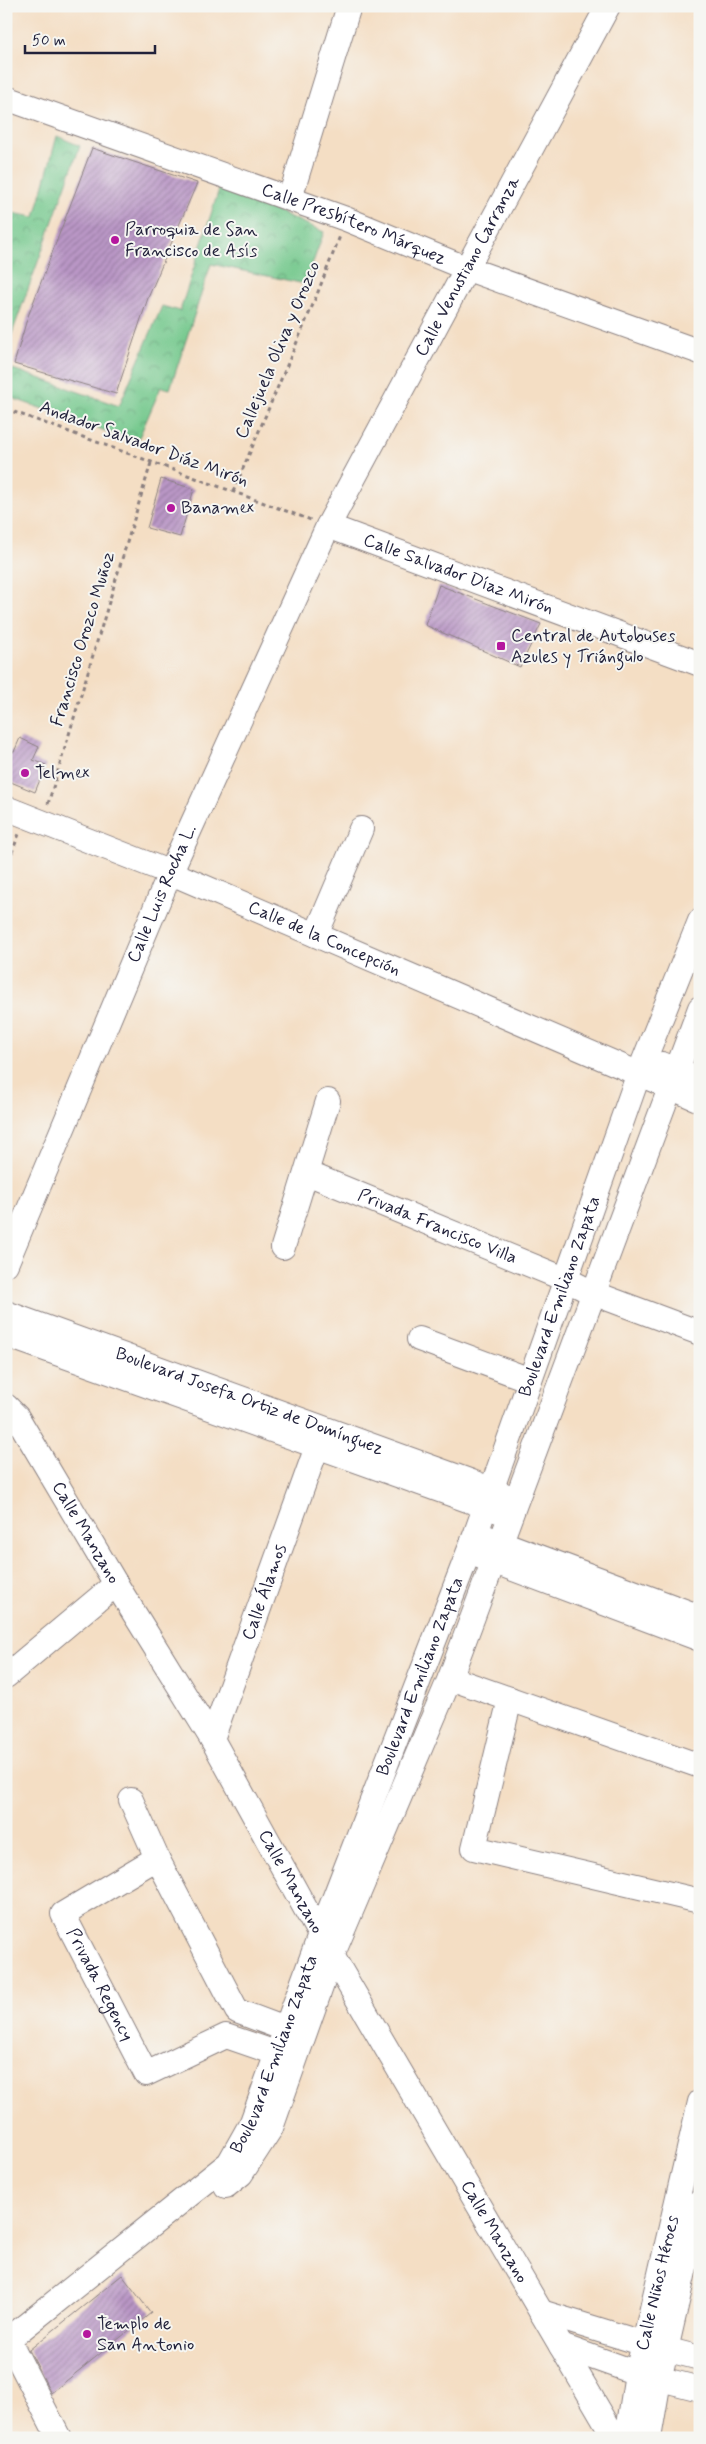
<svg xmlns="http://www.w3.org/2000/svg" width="706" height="2444" font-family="Mynerve,sans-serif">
  <defs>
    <pattern id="park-crowns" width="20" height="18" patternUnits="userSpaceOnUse" patternTransform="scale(1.25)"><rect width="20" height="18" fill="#73c88c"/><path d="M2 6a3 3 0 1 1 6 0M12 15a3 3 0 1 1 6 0" fill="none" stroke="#5ea274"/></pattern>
    <pattern id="building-hatch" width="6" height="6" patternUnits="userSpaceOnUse" patternTransform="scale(1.25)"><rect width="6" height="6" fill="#ba97c6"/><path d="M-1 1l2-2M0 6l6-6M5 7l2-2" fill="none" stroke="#977ba2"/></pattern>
  </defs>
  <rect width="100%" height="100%" fill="#f6f6f2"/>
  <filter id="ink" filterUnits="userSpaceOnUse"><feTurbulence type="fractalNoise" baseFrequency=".02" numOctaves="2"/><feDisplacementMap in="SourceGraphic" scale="10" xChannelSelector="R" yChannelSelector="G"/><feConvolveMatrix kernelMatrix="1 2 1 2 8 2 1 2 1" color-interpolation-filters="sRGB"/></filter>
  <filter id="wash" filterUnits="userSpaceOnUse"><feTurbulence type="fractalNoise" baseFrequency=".0096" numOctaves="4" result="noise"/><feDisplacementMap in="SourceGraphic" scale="20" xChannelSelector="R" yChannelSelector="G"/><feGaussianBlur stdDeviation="1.12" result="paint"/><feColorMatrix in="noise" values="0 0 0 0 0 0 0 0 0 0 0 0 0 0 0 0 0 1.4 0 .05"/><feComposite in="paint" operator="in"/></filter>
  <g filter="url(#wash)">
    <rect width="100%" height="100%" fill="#f4dec4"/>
    <!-- park -->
    <path fill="url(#park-crowns)" stroke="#4a7564" d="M57,136L80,146L6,350V212L35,217Z
      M220,186L324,232L305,284L211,264L170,389L161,387L137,442L6,396V382L13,369L119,406L162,306L180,311Z"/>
    <g id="blocks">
      <!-- building -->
      <path fill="url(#building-hatch)" d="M92,148L197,183L148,298L116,394L14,364L27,319Z
        M161,479L194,489L180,537L147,528Z
        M439,585L541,624L520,667L425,625Z
        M20,738L39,747L33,760L46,765L35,792L6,780V749L14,752Z
        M122,2275L151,2313L51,2393L29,2350Z"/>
    </g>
  </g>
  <g filter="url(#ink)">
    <use href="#blocks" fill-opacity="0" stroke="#8b8080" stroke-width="1"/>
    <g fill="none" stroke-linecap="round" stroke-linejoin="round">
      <defs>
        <g id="minor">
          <path id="s1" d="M6,98L346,219L468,269L700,352"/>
          <path d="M290,198L349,6"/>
          <path id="s2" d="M328,526L700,664"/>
          <path id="s3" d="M6,808L176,875L700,1100"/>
          <path d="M316,935L361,829"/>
          <path d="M662,1064L700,1079"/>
          <path id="s4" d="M307,1173L567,1280L593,1293L700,1333"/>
          <path d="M283,1247L328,1101"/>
          <path id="s5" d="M6,1264L170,873L328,526L608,6"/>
          <path id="s6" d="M6,1313L472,1482L507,1496"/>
          <path d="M6,1335L501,1512"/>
          <path d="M419,1339L530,1380"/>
          <path id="s7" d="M6,1406L17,1417L116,1584L212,1739L320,1935L615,2438"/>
          <path d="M486,1537L700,1617"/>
          <path d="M479,1556L700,1639"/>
          <path d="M6,1676L116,1584"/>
          <path d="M450,1678L700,1766"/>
          <path d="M510,1699L474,1848L700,1901"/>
          <path id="s8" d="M212,1739L318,1444"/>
          <path d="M131,1800L157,1858L237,2011L285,2029"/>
          <path id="s9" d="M157,1858L63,1914L146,2074L226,2036L276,2053"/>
          <path d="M226,2186L241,2174L271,2128L332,1956L450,1678L700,1008"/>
          <path d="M541,2312L645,2344L700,2358"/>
          <path d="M6,2335L59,2438"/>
          <path id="s10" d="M6,2343L9,2339L229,2163L252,2122L320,1935L476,1533L639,1073L700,921"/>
          <path d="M561,2346L637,2373L700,2389"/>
          <path id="s11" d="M627,2438L637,2373L700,2102"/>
          <path d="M649,2438L659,2380L700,2202"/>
        </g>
      </defs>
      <!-- minor casing -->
      <use href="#minor" stroke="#8b8080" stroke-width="26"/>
      <!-- path -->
      <path stroke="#8b8080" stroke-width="3" stroke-dasharray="4 4" stroke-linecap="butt" d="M6,409L311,520
        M233,492L314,302L340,236
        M48,804L151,463
        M6,868L19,834"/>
      <!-- minor -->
      <use href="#minor" stroke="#fff" stroke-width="24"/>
    </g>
  </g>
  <!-- markers -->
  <g fill="#b5179e" stroke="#f6f6f2" stroke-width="2">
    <circle cx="115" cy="240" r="5"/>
    <circle cx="171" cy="508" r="5"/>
    <rect x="496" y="641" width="10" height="10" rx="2.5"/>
    <circle cx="25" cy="773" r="5"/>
    <circle cx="87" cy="2334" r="5"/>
  </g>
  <g text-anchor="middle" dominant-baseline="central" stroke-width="4" stroke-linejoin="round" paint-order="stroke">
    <!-- street labels -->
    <g font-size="18" fill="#22223b" stroke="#f6f6f2">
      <text stroke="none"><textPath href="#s1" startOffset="370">Calle Presbítero Márquez</textPath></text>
      <text stroke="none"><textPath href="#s5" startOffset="1100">Calle Venustiano Carranza</textPath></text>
      <text transform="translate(278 350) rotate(-67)">Callejuela Oliva y Orozco</text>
      <text transform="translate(144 444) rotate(20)">Andador Salvador Diáz Mirón</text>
      <text stroke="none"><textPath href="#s2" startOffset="139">Calle Salvador Díaz Mirón</textPath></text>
      <text transform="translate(83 639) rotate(-73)">Francisco Orozco Muñoz</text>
      <text stroke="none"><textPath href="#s5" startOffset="402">Calle Luis Rocha L.</textPath></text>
      <text stroke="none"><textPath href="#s3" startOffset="344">Calle de la Concepción</textPath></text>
      <text stroke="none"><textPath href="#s4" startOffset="141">Privada Francisco Villa</textPath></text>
      <text stroke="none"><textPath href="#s10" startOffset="1215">Boulevard Emiliano Zapata</textPath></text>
      <text stroke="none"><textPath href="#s6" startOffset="259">Boulevard Josefa Ortiz de Domínguez</textPath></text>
      <text stroke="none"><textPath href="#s7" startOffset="150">Calle Manzano</textPath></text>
      <text stroke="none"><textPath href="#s8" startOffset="156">Calle Álamos</textPath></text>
      <text stroke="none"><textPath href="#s10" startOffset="810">Boulevard Emiliano Zapata</textPath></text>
      <text stroke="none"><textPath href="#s7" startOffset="555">Calle Manzano</textPath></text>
      <text stroke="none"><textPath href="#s9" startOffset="189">Privada Regency</textPath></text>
      <text stroke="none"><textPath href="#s10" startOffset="405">Boulevard Emiliano Zapata</textPath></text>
      <text stroke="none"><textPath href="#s7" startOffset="960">Calle Manzano</textPath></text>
      <text stroke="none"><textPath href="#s11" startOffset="158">Calle Niños Héroes</textPath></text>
    </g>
    <!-- poi labels -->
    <g font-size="18" fill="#22223b" stroke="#f6f6f2" text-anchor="start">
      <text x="125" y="230">Parroquia de San<tspan x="125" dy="21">Francisco de Asís</tspan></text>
      <text x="181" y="508">Banamex</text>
      <text x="511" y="636">Central de Autobuses<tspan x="511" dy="21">Azules y Triángulo</tspan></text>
      <text x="35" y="773">Telmex</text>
      <text x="97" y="2324">Templo de<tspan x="97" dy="21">San Antonio</tspan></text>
    </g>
  </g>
  <!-- margin -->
  <rect width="706" height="2444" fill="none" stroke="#f6f6f2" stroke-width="25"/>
  <!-- scale -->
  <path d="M25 45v8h130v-8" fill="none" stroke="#22223b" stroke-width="2.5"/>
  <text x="32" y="45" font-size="15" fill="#22223b" stroke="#f6f6f2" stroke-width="4" paint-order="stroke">50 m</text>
</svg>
